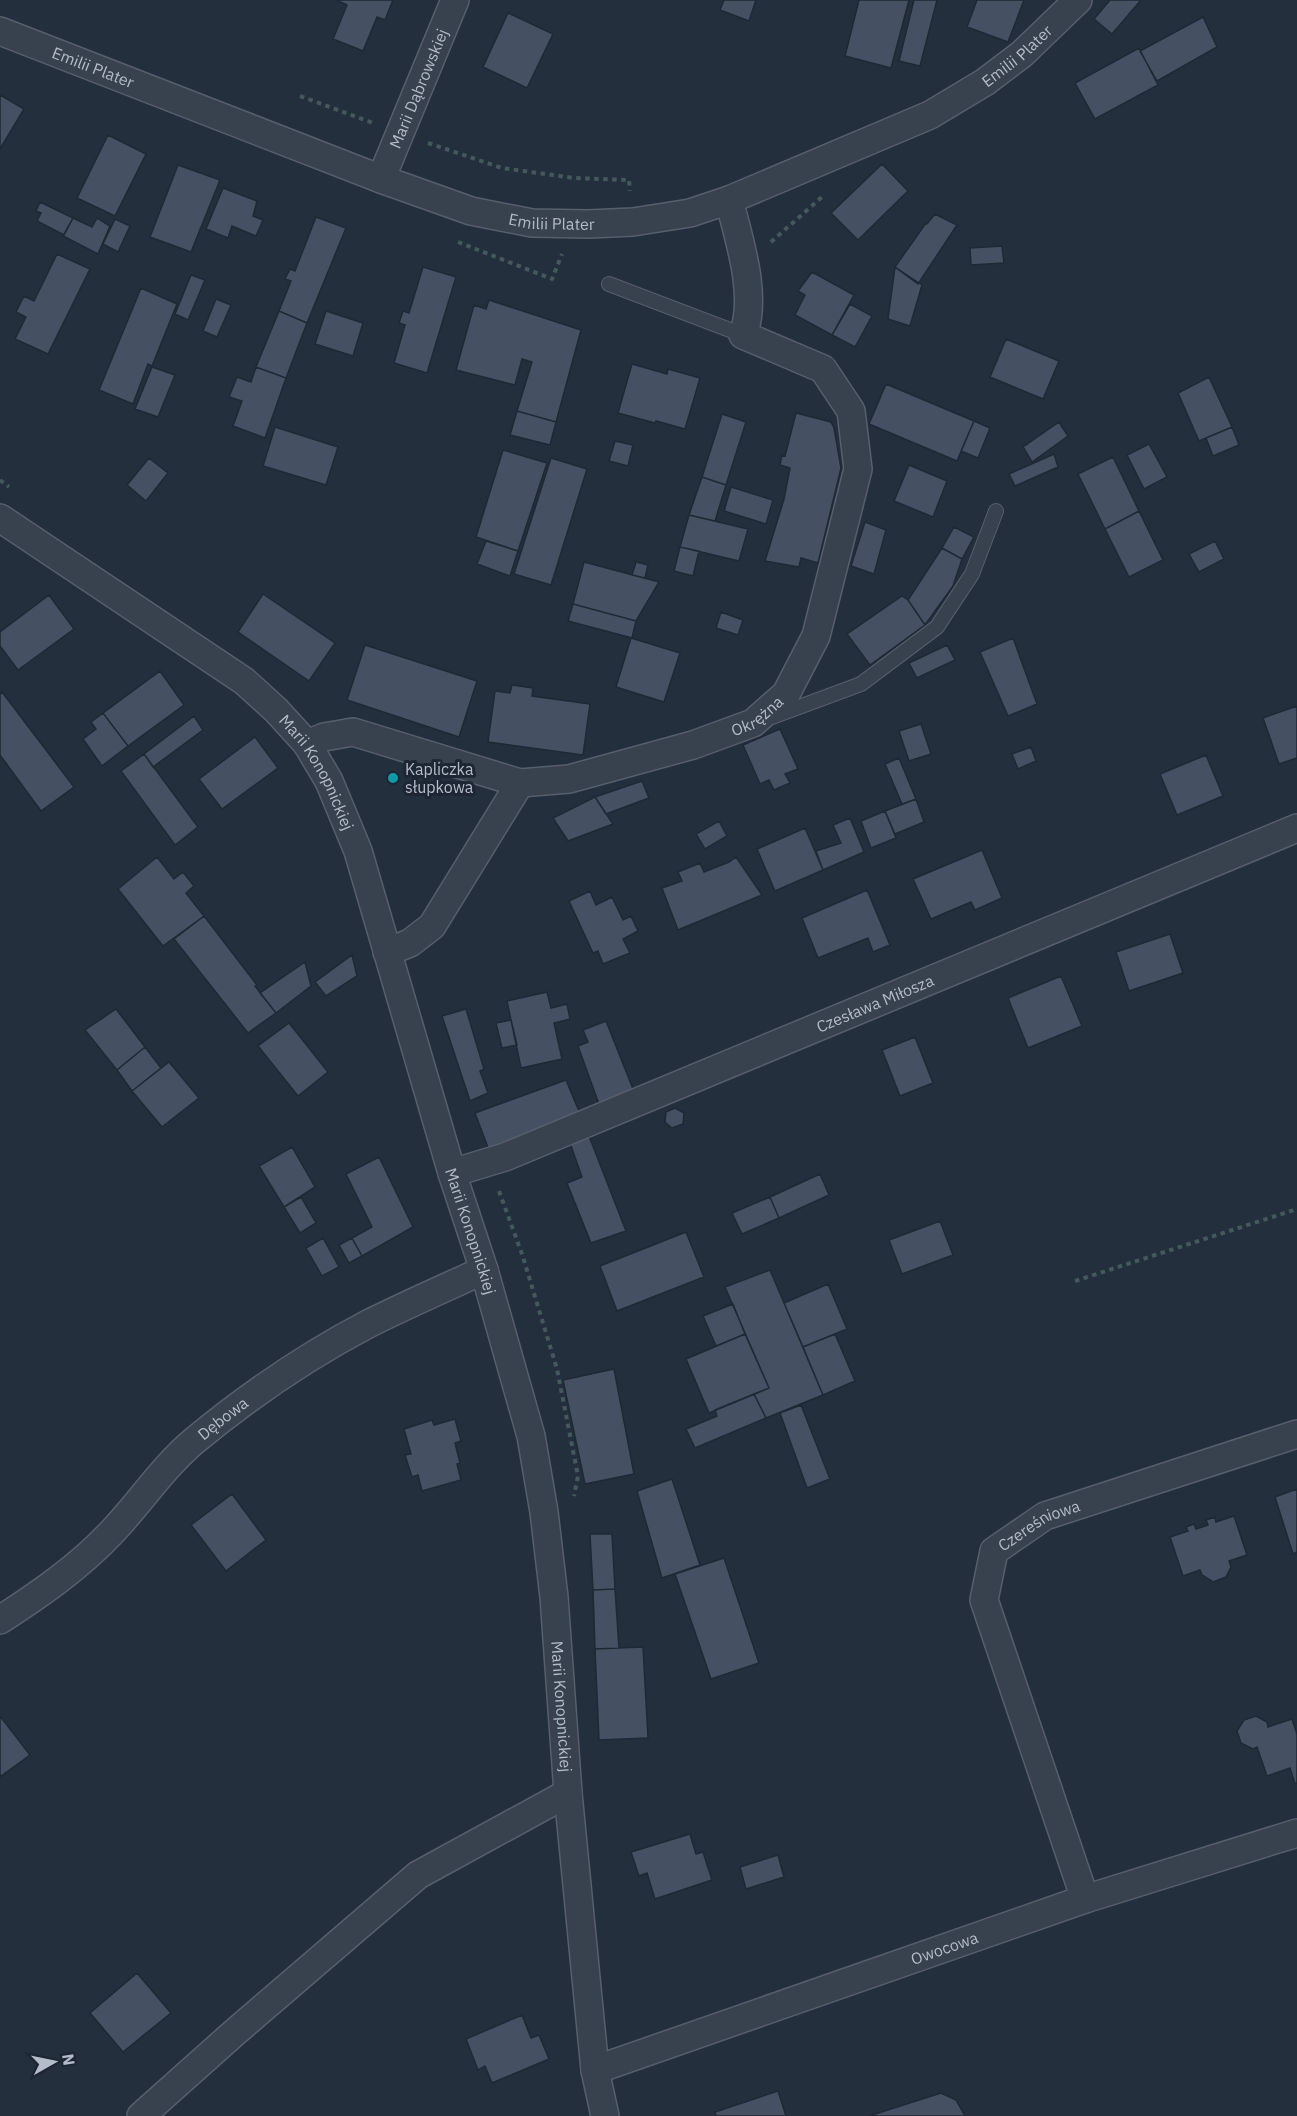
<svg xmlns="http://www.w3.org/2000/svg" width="1297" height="2116" font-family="'IBM Plex Sans',sans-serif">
  <rect width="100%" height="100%" fill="#242f3e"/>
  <!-- building -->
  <path fill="#455162" stroke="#1f2835" stroke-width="1.5" d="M336,0H393L385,20L377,17L363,51L333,39L347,5Z
    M724,0H756L749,21L720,10Z
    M859,0H909L891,68L845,56Z
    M914,0H937L920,66L899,61Z
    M977,0H1024L1008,42L967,27Z
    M1110,0H1141L1112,34L1094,19Z
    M508,13L553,34L527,88L483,67Z
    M1203,17L1217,47L1157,81L1140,51Z
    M1139,48L1158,85L1095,119L1075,83Z
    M0,95L24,109L0,149Z
    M108,135L146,154L115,216L77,198Z
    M882,164L908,191L858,240L831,213Z
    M178,165L220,180L191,252L150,237Z
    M223,188L257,201L253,216L263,220L256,236L232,226L228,238L206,229Z
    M40,202L73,218L64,235L37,221L41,213L36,211Z
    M935,214L957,225L918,284L895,267L926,223L927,224Z
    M316,217L346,228L307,323L279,311L291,281L285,279L290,269L295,271Z
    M73,218L92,227L97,218L110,226L98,254L63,236Z
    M115,219L130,226L118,252L103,244Z
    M1002,246L1004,263L971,265L970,248Z
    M57,254L90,269L48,354L15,339L26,317L16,312L24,296L34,301Z
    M423,267L456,277L427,373L394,363L405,325L399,323L403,311L409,313Z
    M895,267L922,285L910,326L888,319Z
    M812,272L854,295L832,335L795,315L805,295L798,291Z
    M191,275L205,280L188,320L175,314Z
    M141,288L177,304L152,366L148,364L133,404L99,390Z
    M216,299L231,305L217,337L203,331Z
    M489,300L581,330L556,422L517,411L532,362L522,359L515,385L456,370L474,305L486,309Z
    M850,304L872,316L855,347L832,335Z
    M279,311L307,323L286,378L256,367Z
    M326,311L363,323L353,356L315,344Z
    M1006,339L1059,361L1043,399L990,377Z
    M632,364L667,374L668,369L700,378L685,429L656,421L655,423L618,413Z
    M152,367L175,375L158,417L135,409Z
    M256,367L286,378L265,438L233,426L242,401L229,397L237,377L251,382Z
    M1209,377L1232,427L1199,441L1178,393Z
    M886,384L974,421L957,461L869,424Z
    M517,411L556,422L550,445L510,435Z
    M796,413L831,422L834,428L841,468L818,563L801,558L799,567L765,561L784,499L790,468L780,465L782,455L785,456Z
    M722,414L746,422L726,485L702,477Z
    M974,421L990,428L978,458L961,451Z
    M1059,422L1068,436L1032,462L1023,447Z
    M275,427L338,447L326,485L263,466Z
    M1232,427L1239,445L1213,456L1206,438Z
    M615,441L633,445L628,466L609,461Z
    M1149,444L1167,477L1144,489L1127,455Z
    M503,450L547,463L518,551L476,537Z
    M1054,454L1058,467L1015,486L1009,474Z
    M1113,457L1139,511L1105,529L1078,474Z
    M149,458L168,473L146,501L127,485Z
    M551,458L587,469L551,585L514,574Z
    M909,465L947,481L933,517L894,501Z
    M702,477L726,485L715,521L689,515Z
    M731,487L773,500L766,524L724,511Z
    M1139,511L1163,560L1129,577L1105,529Z
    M689,515L748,529L739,561L680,547Z
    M865,522L886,530L874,574L851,566Z
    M954,527L974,537L962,559L942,548Z
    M486,541L518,551L510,576L477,564Z
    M1215,541L1224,559L1199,572L1189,554Z
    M680,547L699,551L693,576L674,571Z
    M942,548L962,559L953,586L925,625L908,600Z
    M584,562L659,582L636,621L573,604Z
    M636,562L648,565L645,578L632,575Z
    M263,594L335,643L309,681L238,632Z
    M49,595L74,629L18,670L0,646V632Z
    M902,596L908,600L925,625L870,665L847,634Z
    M573,604L636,621L632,638L568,621Z
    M721,612L743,620L738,635L716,628Z
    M631,638L680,653L664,702L616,687Z
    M1013,638L1037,704L1008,716L980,652Z
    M365,645L477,681L459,737L347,700Z
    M947,645L955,660L917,678L909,663Z
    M160,671L184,705L128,746L103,713Z
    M512,685L533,688L532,696L590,704L583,755L488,742L495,691L510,693Z
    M2,692L74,787L41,811L0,755V694Z
    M1297,706V758L1279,764L1263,718Z
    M103,713L128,746L102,766L83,739L96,729L91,722Z
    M194,716L203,730L153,767L144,754Z
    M921,724L931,754L909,761L899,731Z
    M780,729L798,769L785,774L790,783L774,790L769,780L760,784L743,745Z
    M255,737L278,768L222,809L199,779Z
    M1031,747L1036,761L1018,769L1012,754Z
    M144,754L198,827L175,845L121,771Z
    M1206,755L1223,796L1177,815L1160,774Z
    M899,758L916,799L902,804L885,764Z
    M642,781L649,798L606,814L595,797Z
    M595,797L613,824L568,841L553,818Z
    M916,799L924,822L895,834L885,811Z
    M885,811L896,838L871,848L861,821Z
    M850,818L864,852L823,870L816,851L841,843L833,825Z
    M719,821L727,836L705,849L696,834Z
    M805,828L823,870L775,891L757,849Z
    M982,850L1002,898L975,910L971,902L931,919L913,879Z
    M157,857L174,879L183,872L194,886L186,893L204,916L163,946L118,889Z
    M736,857L762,895L678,930L662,888L682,881L678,872L700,863L704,872L729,862Z
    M867,890L890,945L873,952L868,938L818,958L802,918Z
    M590,891L596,905L612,897L623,920L631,916L638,931L623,939L630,953L603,964L598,951L593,953L569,901Z
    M204,916L257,985L255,986L276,1013L248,1033L174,939Z
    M1170,934L1183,973L1129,991L1116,952Z
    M352,955L357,976L326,996L315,982Z
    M305,962L311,986L276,1013L260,993Z
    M1061,976L1082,1026L1028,1048L1008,998Z
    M547,992L551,1008L567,1004L570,1019L554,1023L562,1059L521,1068L507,1001Z
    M116,1009L145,1047L117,1070L85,1030Z
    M466,1009L484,1069L480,1071L488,1093L470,1101L442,1016Z
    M511,1020L517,1045L502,1048L496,1023Z
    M606,1021L635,1094L600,1107L578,1046L588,1042L583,1030Z
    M289,1023L328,1072L298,1096L258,1046Z
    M915,1037L933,1083L900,1096L882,1050Z
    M145,1047L161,1068L132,1091L117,1070Z
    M169,1062L199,1098L162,1127L132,1091Z
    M566,1080L581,1116L490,1153L475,1113Z
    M675,1108L684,1113L683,1124L672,1128L665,1122L666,1112Z
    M589,1136L626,1231L591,1243L567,1183L582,1177L570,1143Z
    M292,1147L315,1187L284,1207L259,1166Z
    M379,1157L413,1227L362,1256L352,1238L372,1227L346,1174Z
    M820,1174L829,1195L779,1218L770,1197Z
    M301,1197L316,1223L300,1233L284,1207Z
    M770,1197L779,1218L742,1234L732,1213Z
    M940,1221L953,1255L902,1274L889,1240Z
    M686,1232L704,1277L617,1311L600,1266Z
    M323,1238L339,1267L322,1276L306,1248Z
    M352,1238L362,1256L349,1263L339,1245Z
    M770,1270L823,1395L766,1418L754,1394L769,1388L725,1287Z
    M828,1284L847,1329L803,1347L784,1303Z
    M733,1304L745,1334L716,1346L703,1316Z
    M745,1334L769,1388L709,1413L686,1359Z
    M835,1334L855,1381L823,1395L803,1347Z
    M614,1369L634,1474L585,1484L563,1380Z
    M754,1394L766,1418L695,1448L686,1429L717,1416L715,1410Z
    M801,1405L830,1479L807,1488L780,1413Z
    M455,1419L461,1441L455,1443L460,1463L457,1464L461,1480L422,1491L418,1475L412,1477L405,1455L411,1454L404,1429L432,1420L434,1425Z
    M672,1479L700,1565L662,1578L637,1491Z
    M1297,1489V1552L1293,1554L1275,1497Z
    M232,1494L266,1540L226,1571L191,1525Z
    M1234,1516L1247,1555L1229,1561L1231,1567L1226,1577L1213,1582L1202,1575L1200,1570L1183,1576L1170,1537L1188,1531L1186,1527L1194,1524L1196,1529L1208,1525L1206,1520L1215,1517L1216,1522Z
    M590,1534H612L615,1589L593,1590Z
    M724,1558L759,1663L711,1679L675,1574Z
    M615,1589L619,1648L595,1649L593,1590Z
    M643,1647L648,1738L599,1740L595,1649Z
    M0,1716L30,1755L0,1777Z
    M1256,1716L1267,1722L1268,1727L1292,1719L1297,1734V1783L1295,1784L1290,1768L1267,1776L1257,1747L1253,1749L1241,1743L1237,1731L1244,1720Z
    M690,1834L696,1854L703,1852L712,1880L655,1899L647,1873L639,1876L631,1852Z
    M778,1855L784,1877L746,1889L740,1867Z
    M137,1973L171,2013L123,2052L90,2013Z
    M522,2015L531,2038L539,2035L549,2059L492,2083L485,2066L478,2070L466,2039Z
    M778,2091L786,2116H716L715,2112Z
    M941,2093L956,2100L965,2116H869Z"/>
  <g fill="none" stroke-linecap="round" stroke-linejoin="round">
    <defs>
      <path id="service" d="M609,284L743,335
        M772,717L861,684L937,627L972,574L996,511"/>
      <g id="minor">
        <path id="s1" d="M0,31L381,179L471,211L532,223L588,224L633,222L690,213L729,200L930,115L985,82L1022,54L1078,0"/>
        <path id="s2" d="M381,179L455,0"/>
        <path id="s3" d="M0,518L244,681L276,710L307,744L329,781L358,851L452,1173L484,1270L531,1436L544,1512L554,1597L568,1793L595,2070L605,2116"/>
        <path id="s4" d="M307,744L324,737L353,732L520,783L569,779L693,745L753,723L786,694L816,636L858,469L851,411L823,369L743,335C758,296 739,239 729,200"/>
        <path d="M387,952L410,943L432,926L520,783"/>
        <path id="s5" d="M452,1173L505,1157L1297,828"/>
        <path id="s6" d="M0,1620C40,1594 79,1567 111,1533C140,1503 162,1468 194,1441C247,1397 307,1356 368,1324C406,1305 445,1288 484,1270"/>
        <path id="s7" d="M1085,1899L984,1600L994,1551L1045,1516L1297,1434"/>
        <path id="s8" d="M595,2070L1085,1899L1297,1833"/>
        <path d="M141,2116L234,2033L418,1875L568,1793"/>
      </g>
    </defs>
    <!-- service casing -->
    <use href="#service" stroke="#565f6c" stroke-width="16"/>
    <!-- minor casing -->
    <use href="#minor" stroke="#565f6c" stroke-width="30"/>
    <!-- path -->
    <path stroke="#44595c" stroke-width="4" stroke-dasharray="4.5 4.5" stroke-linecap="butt" d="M300,96L373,123
      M428,143L502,168L574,178L629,180L630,191
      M458,242L552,279L562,254
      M771,242L822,197
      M0,480L9,487
      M499,1191L522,1254L557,1369L578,1476L574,1496
      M1075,1281L1297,1209"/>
    <!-- service -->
    <use href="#service" stroke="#38414e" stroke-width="14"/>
    <!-- minor -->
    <use href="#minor" stroke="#38414e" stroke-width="27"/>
  </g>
  <!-- markers -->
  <circle fill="#0f9aa8" stroke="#1d2633" stroke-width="2" cx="393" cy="778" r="6"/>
  <g text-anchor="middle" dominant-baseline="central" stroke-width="6" stroke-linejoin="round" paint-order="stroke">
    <!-- street labels -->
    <g font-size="16" fill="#b4bcc9" stroke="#1d2633">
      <text stroke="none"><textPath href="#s1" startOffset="1090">Emilii Plater</textPath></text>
      <text stroke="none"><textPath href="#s1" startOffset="100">Emilii Plater</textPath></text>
      <text stroke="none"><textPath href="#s2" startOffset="98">Marii Dąbrowskiej</textPath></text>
      <text stroke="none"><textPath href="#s1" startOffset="586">Emilii Plater</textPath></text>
      <text stroke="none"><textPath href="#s4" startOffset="471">Okrężna</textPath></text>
      <text stroke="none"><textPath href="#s3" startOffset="412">Marii Konopnickiej</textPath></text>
      <text stroke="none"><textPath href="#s5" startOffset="456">Czesława Miłosza</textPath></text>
      <text stroke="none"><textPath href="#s3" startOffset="898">Marii Konopnickiej</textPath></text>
      <text stroke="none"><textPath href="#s6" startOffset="302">Dębowa</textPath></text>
      <text stroke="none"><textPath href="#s7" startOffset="418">Czereśniowa</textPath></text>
      <text stroke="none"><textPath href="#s3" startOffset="1384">Marii Konopnickiej</textPath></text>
      <text stroke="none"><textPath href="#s8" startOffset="370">Owocowa</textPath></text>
    </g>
    <!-- poi labels -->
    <g font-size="16" fill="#b4bcc9" stroke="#1d2633" text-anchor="start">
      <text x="405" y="769">Kapliczka<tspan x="405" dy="18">słupkowa</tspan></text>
    </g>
  </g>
  <!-- north arrow -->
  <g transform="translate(54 2062) rotate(81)" stroke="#1d2633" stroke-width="4.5" paint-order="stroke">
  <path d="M0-4.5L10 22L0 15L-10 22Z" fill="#b4bcc9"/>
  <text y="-9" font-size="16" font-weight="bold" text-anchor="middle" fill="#b4bcc9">N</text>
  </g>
</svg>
